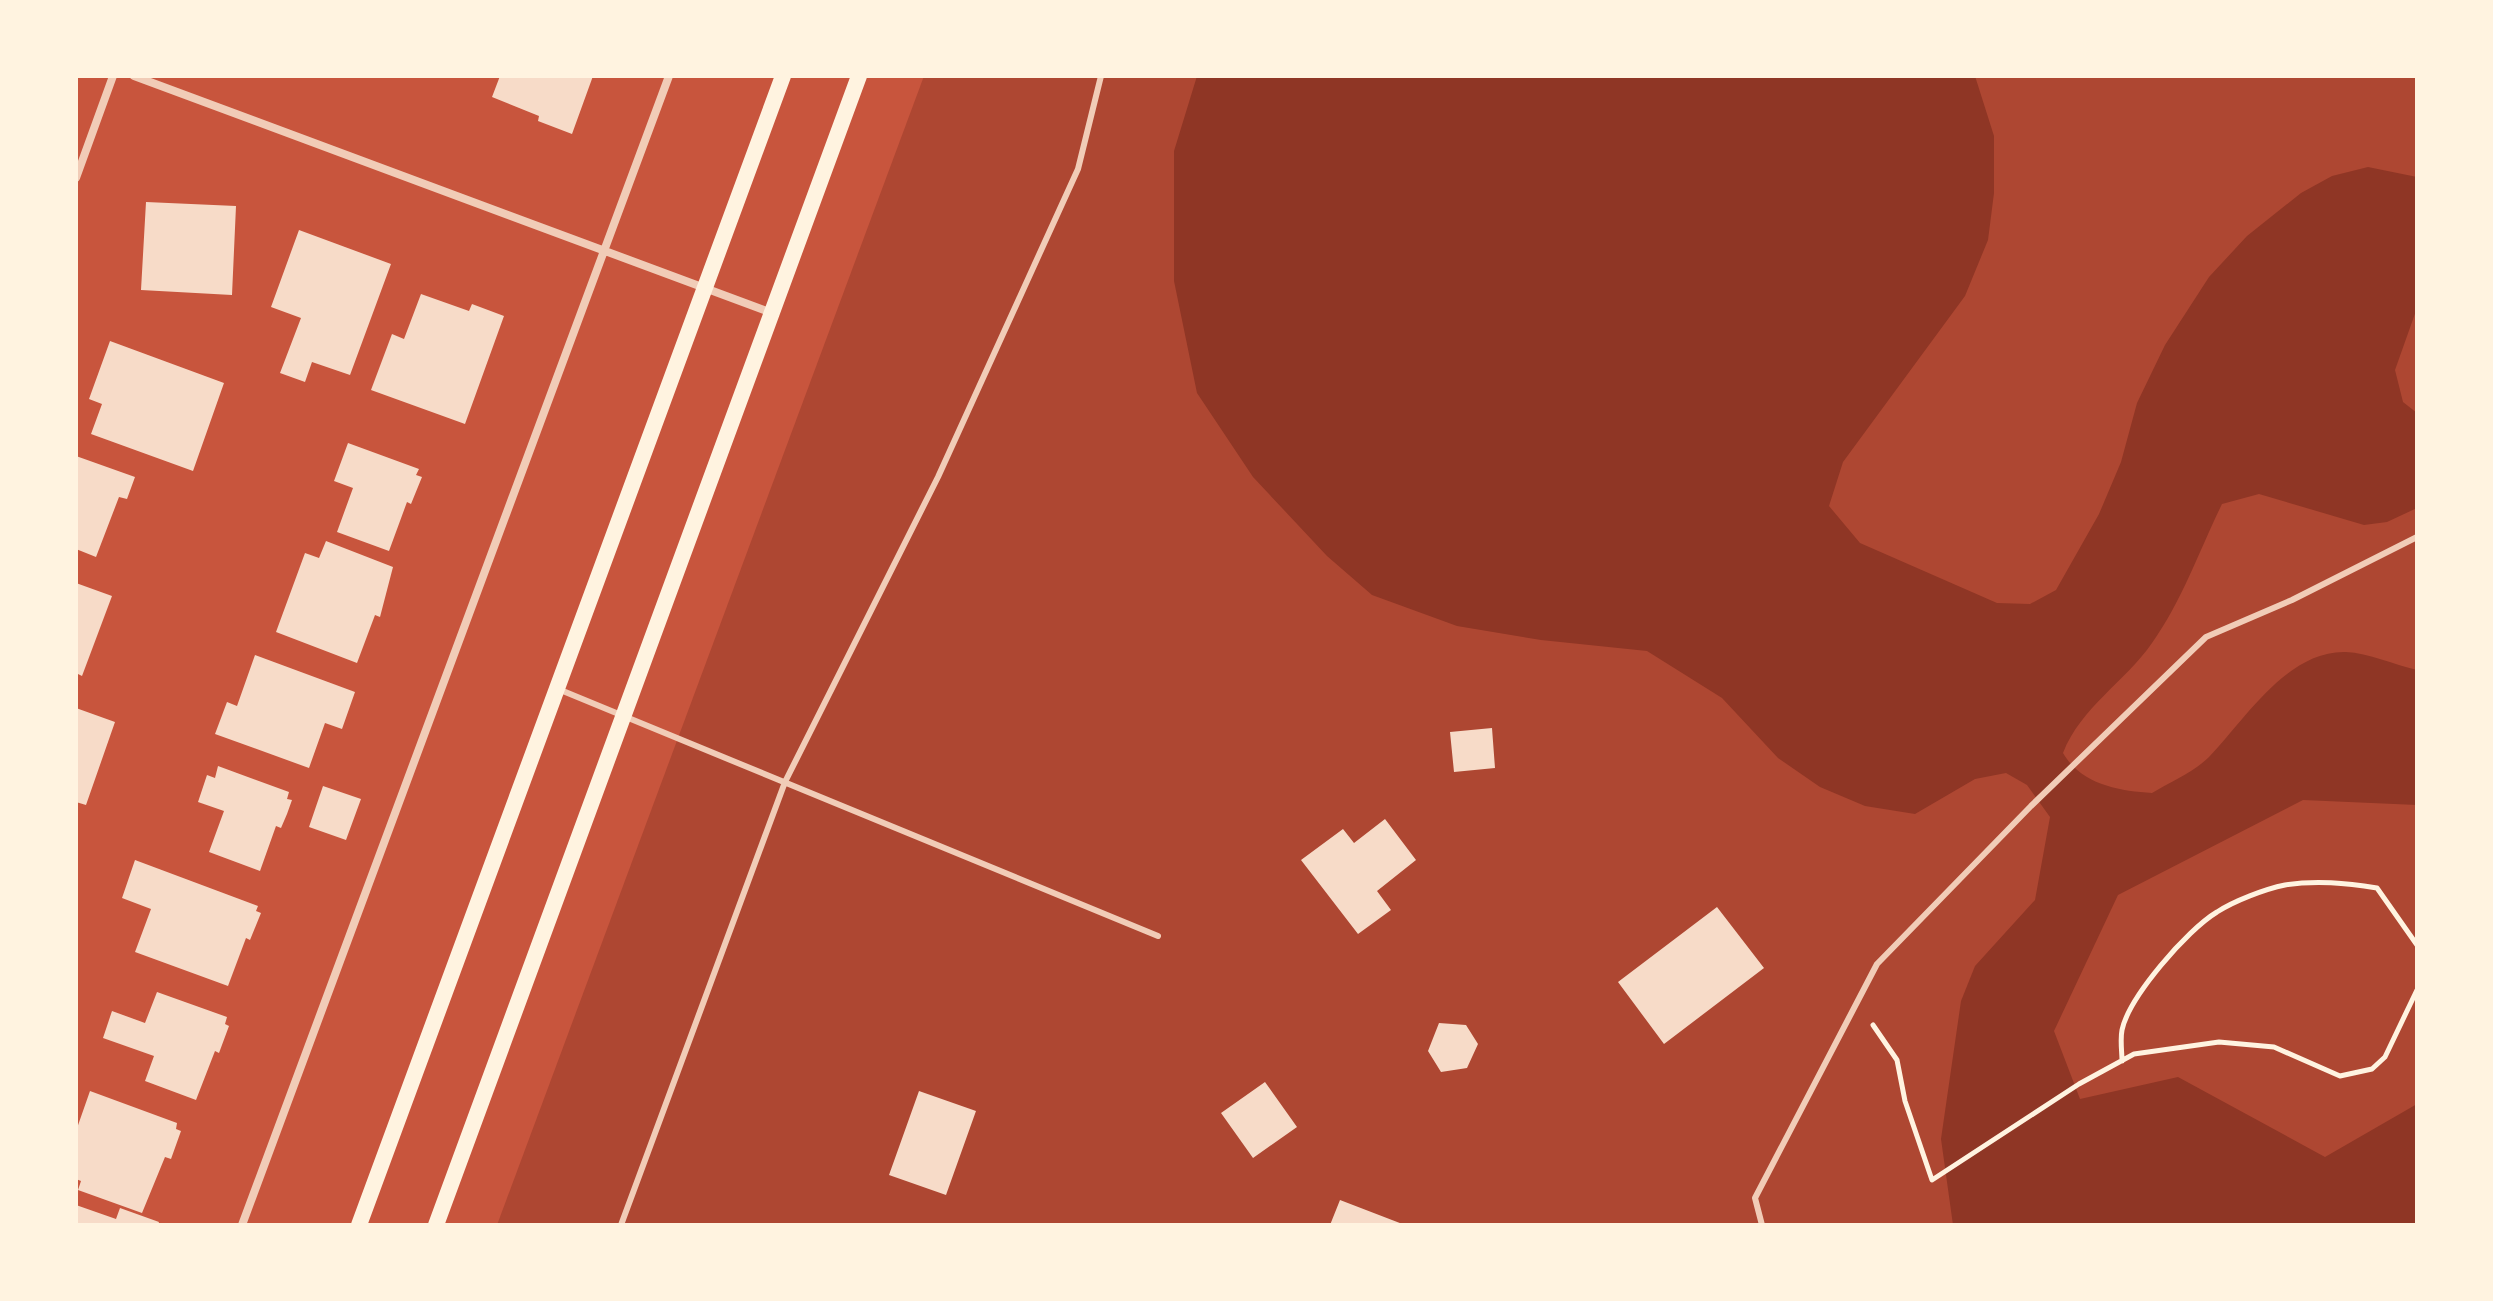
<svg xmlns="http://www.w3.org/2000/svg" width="2493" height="1301" font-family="'PT Sans',sans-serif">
  <rect width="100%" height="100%" fill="#c8553d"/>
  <!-- green -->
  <path fill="#ae4732" d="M924,76H2417V1225H497Z"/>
  <!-- water -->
  <path fill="#8f3625" d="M1197,76H1975L1994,136V193L1988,240L1965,296L1843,462L1829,506L1860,543L1997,603L2030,604L2056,590L2099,514L2121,462L2137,403L2165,345L2209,277L2247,236L2301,193L2332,176L2368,167L2417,177V308L2395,370L2403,402L2417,413V508L2387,522L2364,525L2259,494L2222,504C2200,549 2182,601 2152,643C2125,682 2081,707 2063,753C2081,784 2118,791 2152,793C2170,782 2194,772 2209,757C2244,721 2287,650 2346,652C2368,653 2395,665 2417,670V805L2303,800L2118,895L2054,1031L2080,1099L2178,1077L2325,1157L2417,1104V1225H1953L1941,1139L1961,1001L1975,966L2035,900L2050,817L2027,785L2006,773L1975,779L1915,814L1865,806L1820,787L1778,758L1722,698L1647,651L1541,640L1457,626L1372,595L1327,556L1253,477L1197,393L1174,281V151Z"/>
  <!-- building -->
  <path fill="#f7dbc8" d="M500,76H593L572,134L538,121L539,116L492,97Z
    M146,202L236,206L232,295L141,290Z
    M299,230L391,264L350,375L312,362L305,382L280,373L301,318L271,307Z
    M421,294L469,311L472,304L504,316L465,424L371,390L392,334L404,339Z
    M110,341L224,383L193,471L91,434L102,404L89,399Z
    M348,443L419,469L416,475L422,477L411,504L407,502L389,551L337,532L353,488L334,481Z
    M76,456L135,477L127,499L119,497L96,557L76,549Z
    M326,541L393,567L380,617L375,615L357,663L276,632L305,553L319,558Z
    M76,583L112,596L82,676L76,673Z
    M255,655L355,692L342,729L325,723L309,768L215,734L227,702L237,706Z
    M76,708L115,722L86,805L76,802Z
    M1492,728L1495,768L1454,772L1450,732Z
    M218,766L289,792L287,799L292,800L287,814L281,828L276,826L260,871L209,852L224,811L198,802L207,775L215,778Z
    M323,786L361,799L346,840L309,827Z
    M1385,819L1416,860L1377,891L1391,910L1358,934L1301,860L1343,829L1354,843Z
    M135,860L258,906L256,911L261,913L250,940L246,938L228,986L135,952L151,909L122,898Z
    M1717,907L1764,968L1664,1044L1618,982Z
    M157,992L227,1017L225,1024L229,1026L219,1053L215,1051L196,1100L145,1081L154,1056L103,1038L112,1011L145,1023Z
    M1439,1023L1466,1025L1478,1044L1467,1068L1441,1072L1428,1051Z
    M1265,1082L1297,1127L1253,1158L1221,1113Z
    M90,1091L177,1123L176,1129L181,1131L171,1159L165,1157L142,1213L78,1190L81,1181L76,1179V1131Z
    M919,1091L976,1111L946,1195L889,1175Z
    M1340,1200L1405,1225H1330Z
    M76,1205L116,1219L120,1208L159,1222L158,1225H76Z"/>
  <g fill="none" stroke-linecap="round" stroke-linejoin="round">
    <!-- path -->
    <path stroke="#fff3e0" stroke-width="5" d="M1873,1025L1897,1060L1905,1101L1932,1180L2079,1084L2134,1054L2219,1042L2274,1047L2340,1076L2372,1069L2385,1057L2417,990
      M2122,1061C2122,1052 2120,1040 2122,1030C2129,997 2187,930 2217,912C2234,901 2265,889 2285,885C2316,880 2346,883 2377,888L2417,945"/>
    <!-- service -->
    <path stroke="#f1ccb7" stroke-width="6" d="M558,689L1158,936
      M621,1225L785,782L938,477L1078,169L1101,76
      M1762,1225L1755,1198L1877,964L2031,806L2206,637L2292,600L2417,537"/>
    <!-- minor -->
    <path stroke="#f1ccb7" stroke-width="8" d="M134,76L772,313
      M76,178L113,76
      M242,1225L669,76"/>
    <!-- secondary -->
    <path stroke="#fff3e0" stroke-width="16" d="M359,1225L783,76
      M436,1225L859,76"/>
  </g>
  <!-- border -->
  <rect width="2493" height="1301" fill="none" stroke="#fff3e0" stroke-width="156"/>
</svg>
